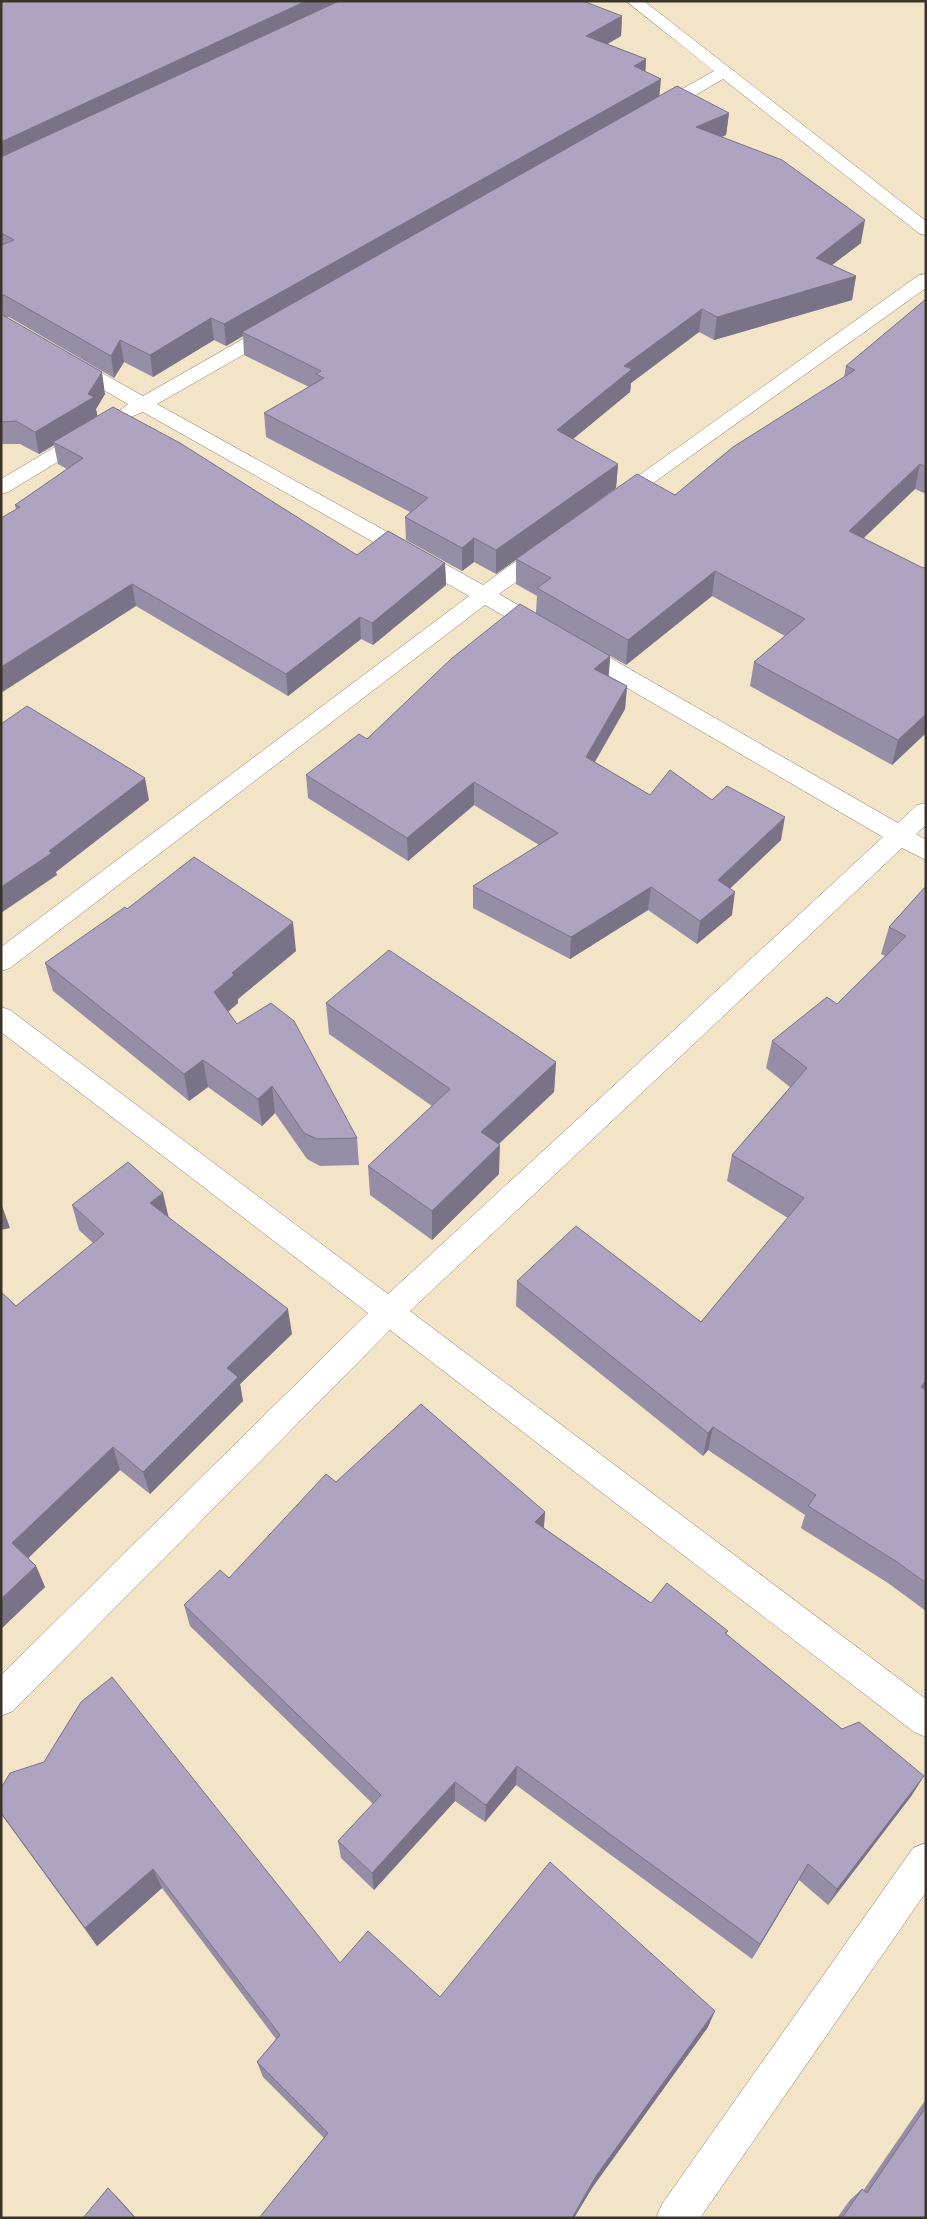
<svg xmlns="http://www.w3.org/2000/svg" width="927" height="2219" font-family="'Exo 2',sans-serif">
  <rect width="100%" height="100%" fill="#f3e4c7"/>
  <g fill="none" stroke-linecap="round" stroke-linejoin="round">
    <defs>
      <path id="minor" d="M626,1H644L926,221V235L920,234L723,79L662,115H650L648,111L650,107L714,71Z
        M926,274V288L624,504L617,506L610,504L607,500L610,496L919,275Z
        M276,322L283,324L285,328L283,332L157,404L483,585L537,546L545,544L553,546L556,551L553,556L499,594L898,823L917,805L926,803V825L916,834L926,840V860L902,848L410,1311L926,1699V1737L914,1732L390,1330L13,1711L1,1716V1675L368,1313L1,1032V1007L10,1010L388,1294L883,837L485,605L10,968L1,971V947L469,596L143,412L128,418L121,416L118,412L128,404L65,368L62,364L65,360H79L143,396L269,324Z
        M87,430L94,432L97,436L94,440L8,492L1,494V479L80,432Z
        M926,1843V1892L700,2218H656L662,2204L913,1848Z"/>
    </defs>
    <!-- minor casing -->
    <use href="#minor" stroke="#8a7c62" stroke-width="1"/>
    <!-- minor -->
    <use href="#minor" fill="#fff" fill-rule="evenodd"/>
  </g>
  <!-- wall -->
  <path fill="#968da6" d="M1,1L622,16L621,36L608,44L646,59L645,71L659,96L729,113L726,135L722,137L861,243L832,265L856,276L852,300L714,340L699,332L631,383L630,392L573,439L618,464L616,488L496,574L474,562L462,571L406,540L405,517L410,512L266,437L264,413L309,387L244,355L243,336L226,346L214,340L153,377L124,362L114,378L9,317H6L105,394L96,409L97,416L357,555L445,563L446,585L373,645L361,639L288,696L136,606L16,510L15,505L67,469L58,464L54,445L39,454L20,444H1Z
    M926,299V494L915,489L863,538L926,733L892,765L750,686L754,662L785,636L712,596L626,665L561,628L610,656L609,676L627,686L625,709L595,762L650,795L712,800L781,840L730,888L732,915L697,944L648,910L570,959L473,908V886L539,845L474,805L408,861L308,798L306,775L367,739L536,613L537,596L516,584V559L675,495L844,377L846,366Z
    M926,886L925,1390L926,1611L888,1583L801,1528L805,1515L708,1450L703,1456L516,1306L517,1281L701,1322L788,1218L727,1181L732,1155L790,1087L766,1068L772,1041L837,1004L885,956L881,954L889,927Z
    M127,909L296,951L238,999V1003L228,1012L237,1024L357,1138L359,1165L320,1166L307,1159L275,1113L262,1126L208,1087L189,1101L53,991L45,963Z
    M326,1003L556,1062L554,1092L499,1144V1174L432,1240L370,1195L368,1166L432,1106L329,1034Z
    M72,1205L169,1217L292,1334L240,1384L243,1401L150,1494L120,1470L28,1558L36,1566L45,1587L1,1629V1292L16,1306L93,1243L79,1230Z
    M336,1482L545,1512L544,1528L651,1603L728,1631L726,1634L912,1795L828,1905L799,1880L752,1959L516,1785L485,1822L455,1801L374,1890L341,1858L338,1841L373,1804L190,1626L184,1605L229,1578Z
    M1,1788L340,1963L440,1997L708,2027L592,2188L574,2218H259L324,2138L263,2077L257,2062L276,2039L162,1888L97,1946L1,1814Z
    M926,2099V2218H837L850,2200L862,2189L863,2191Z"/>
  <!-- shaded-wall -->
  <path fill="#7a7387" d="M306,1H351L1,165V142Z
    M622,16L621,36L585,56L586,36Z
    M646,59L645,80L634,66Z
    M661,79L659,100L242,332L243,336L226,346L224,324Z
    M729,113L726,135L694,149L696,127Z
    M865,220L861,243L812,280L816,258Z
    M856,276L852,300L714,340L717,317Z
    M702,309L699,332L631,383L630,392L556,453L557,430L624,366Z
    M211,318L214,340L153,377L150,355Z
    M120,340L124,362L114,378L111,356Z
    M102,372L105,394L96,409L98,419L53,442L54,445L39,454L35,432L88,394Z
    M618,464L616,488L496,574V550Z
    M920,464L915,489L845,556L849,531Z
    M474,538V562L462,571V548Z
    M445,563L446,585L373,645L372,623Z
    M715,571L712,596L626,665L628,640Z
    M132,584L136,606L1,693V667Z
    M360,617L361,639L288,696L286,674Z
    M610,656L608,679L594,669Z
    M627,686L625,709L584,780L586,757Z
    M926,714V733L892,765L898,740Z
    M145,778L149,800L56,872L57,875L1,913V887Z
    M474,782V805L408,861L407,838Z
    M785,817L781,840L715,903L718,880Z
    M651,887L648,910L570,959L571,937Z
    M735,892L732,915L697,944L700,921Z
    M293,922L296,951L238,999V1003L218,1020L214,992L232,973Z
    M203,1060L208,1087L189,1101L184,1074Z
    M556,1062L554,1092L480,1161L481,1132Z
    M272,1086L275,1113L262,1126L258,1099Z
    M500,1145L499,1174L432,1240V1211Z
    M163,1193L169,1219L150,1203Z
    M1,1203L10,1228L1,1230Z
    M288,1309L292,1334L240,1384L243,1401L150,1494L143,1472L227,1368Z
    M926,1380V1389L911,1410L921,1387Z
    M713,1427L708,1450L703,1456L708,1433Z
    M113,1447L120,1470L21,1565L12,1543Z
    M545,1512L543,1535L535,1522Z
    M36,1566L45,1587L1,1629V1599Z
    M517,1766L516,1785L485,1822L486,1805Z
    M924,1776L912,1795L828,1905L837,1889Z
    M455,1782V1801L374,1890L372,1873Z
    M808,1864L799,1880L752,1959L760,1944Z
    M153,1869L162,1888L97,1946L85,1928Z
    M715,2011L708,2027L592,2188L574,2218H572L596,2176Z
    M108,2188L119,2199L136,2218H135Z"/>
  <!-- building -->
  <path fill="#aea4c1" stroke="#7a7387" d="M1,1H306L1,142Z
    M339,1H583L622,16L586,36L646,59L634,66L661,79L224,324L211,318L150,355L120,340L111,356L4,295H1V245L14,240L1,233V157Z
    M677,86L729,113L696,127L782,160L865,220L816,258L856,276L717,317L702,309L624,366L632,369L557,430L618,464L496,550L474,538L462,548L405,517L428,498L264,413L324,378L316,374L321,371L242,332Z
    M926,299V467L920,464L849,531L923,568L926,566V714L898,740L754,662L805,619L715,571L628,640L537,588L551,578L516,559L637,474L675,495L733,447L855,370L846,366Z
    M1,314L102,372L88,394L94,397L35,432L16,421L1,422Z
    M113,407L180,443L357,555L388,531L445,563L372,623L360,617L286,674L132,584L1,667V518L20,507L15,505L83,458L53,442Z
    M520,604L610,656L594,669L627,686L586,757L650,795L670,770L712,800L727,786L785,817L718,880L735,892L700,921L651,887L571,937L473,886L558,833L474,782L407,838L306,775L359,734L367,739L451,659Z
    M27,706L145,778L49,851L52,853L1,887V724Z
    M194,857L293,922L232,973L234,975L214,992L237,1024L271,1003L294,1021L357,1138L317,1139L304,1133L272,1086L258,1099L203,1060L184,1074L45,963L125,907L127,909Z
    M926,886V1380L921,1387L926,1390V1583L897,1562L808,1506L816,1495L713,1427L708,1433L517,1281L576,1226L701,1322L804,1198L732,1155L807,1068L772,1041L827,997L837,1004L906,936L889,927Z
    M389,950L556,1062L481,1132L500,1145L432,1211L368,1166L450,1089L326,1003Z
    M128,1162L163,1193L150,1203L288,1309L227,1368L238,1377L143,1472L113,1447L12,1543L36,1566L1,1599V1292L16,1306L104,1234L72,1205Z
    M421,1404L545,1512L535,1522L651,1603L667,1583L728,1631L725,1633L842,1729L859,1722L924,1776L837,1889L808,1864L760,1944L517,1766L486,1805L455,1782L372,1873L338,1841L381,1795L184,1605L220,1570L229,1578L326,1474L336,1482Z
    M112,1677L340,1963L368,1931L440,1997L550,1862L715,2011L596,2176L572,2218H259L328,2133L257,2062L280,2035L153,1869L85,1928L1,1813V1788L10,1773L44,1762L81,1702Z
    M926,2107V2218H842L862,2189L867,2193Z
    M108,2188L135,2218H83Z"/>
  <!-- border -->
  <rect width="927" height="2219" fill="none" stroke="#3a3428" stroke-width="5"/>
</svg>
